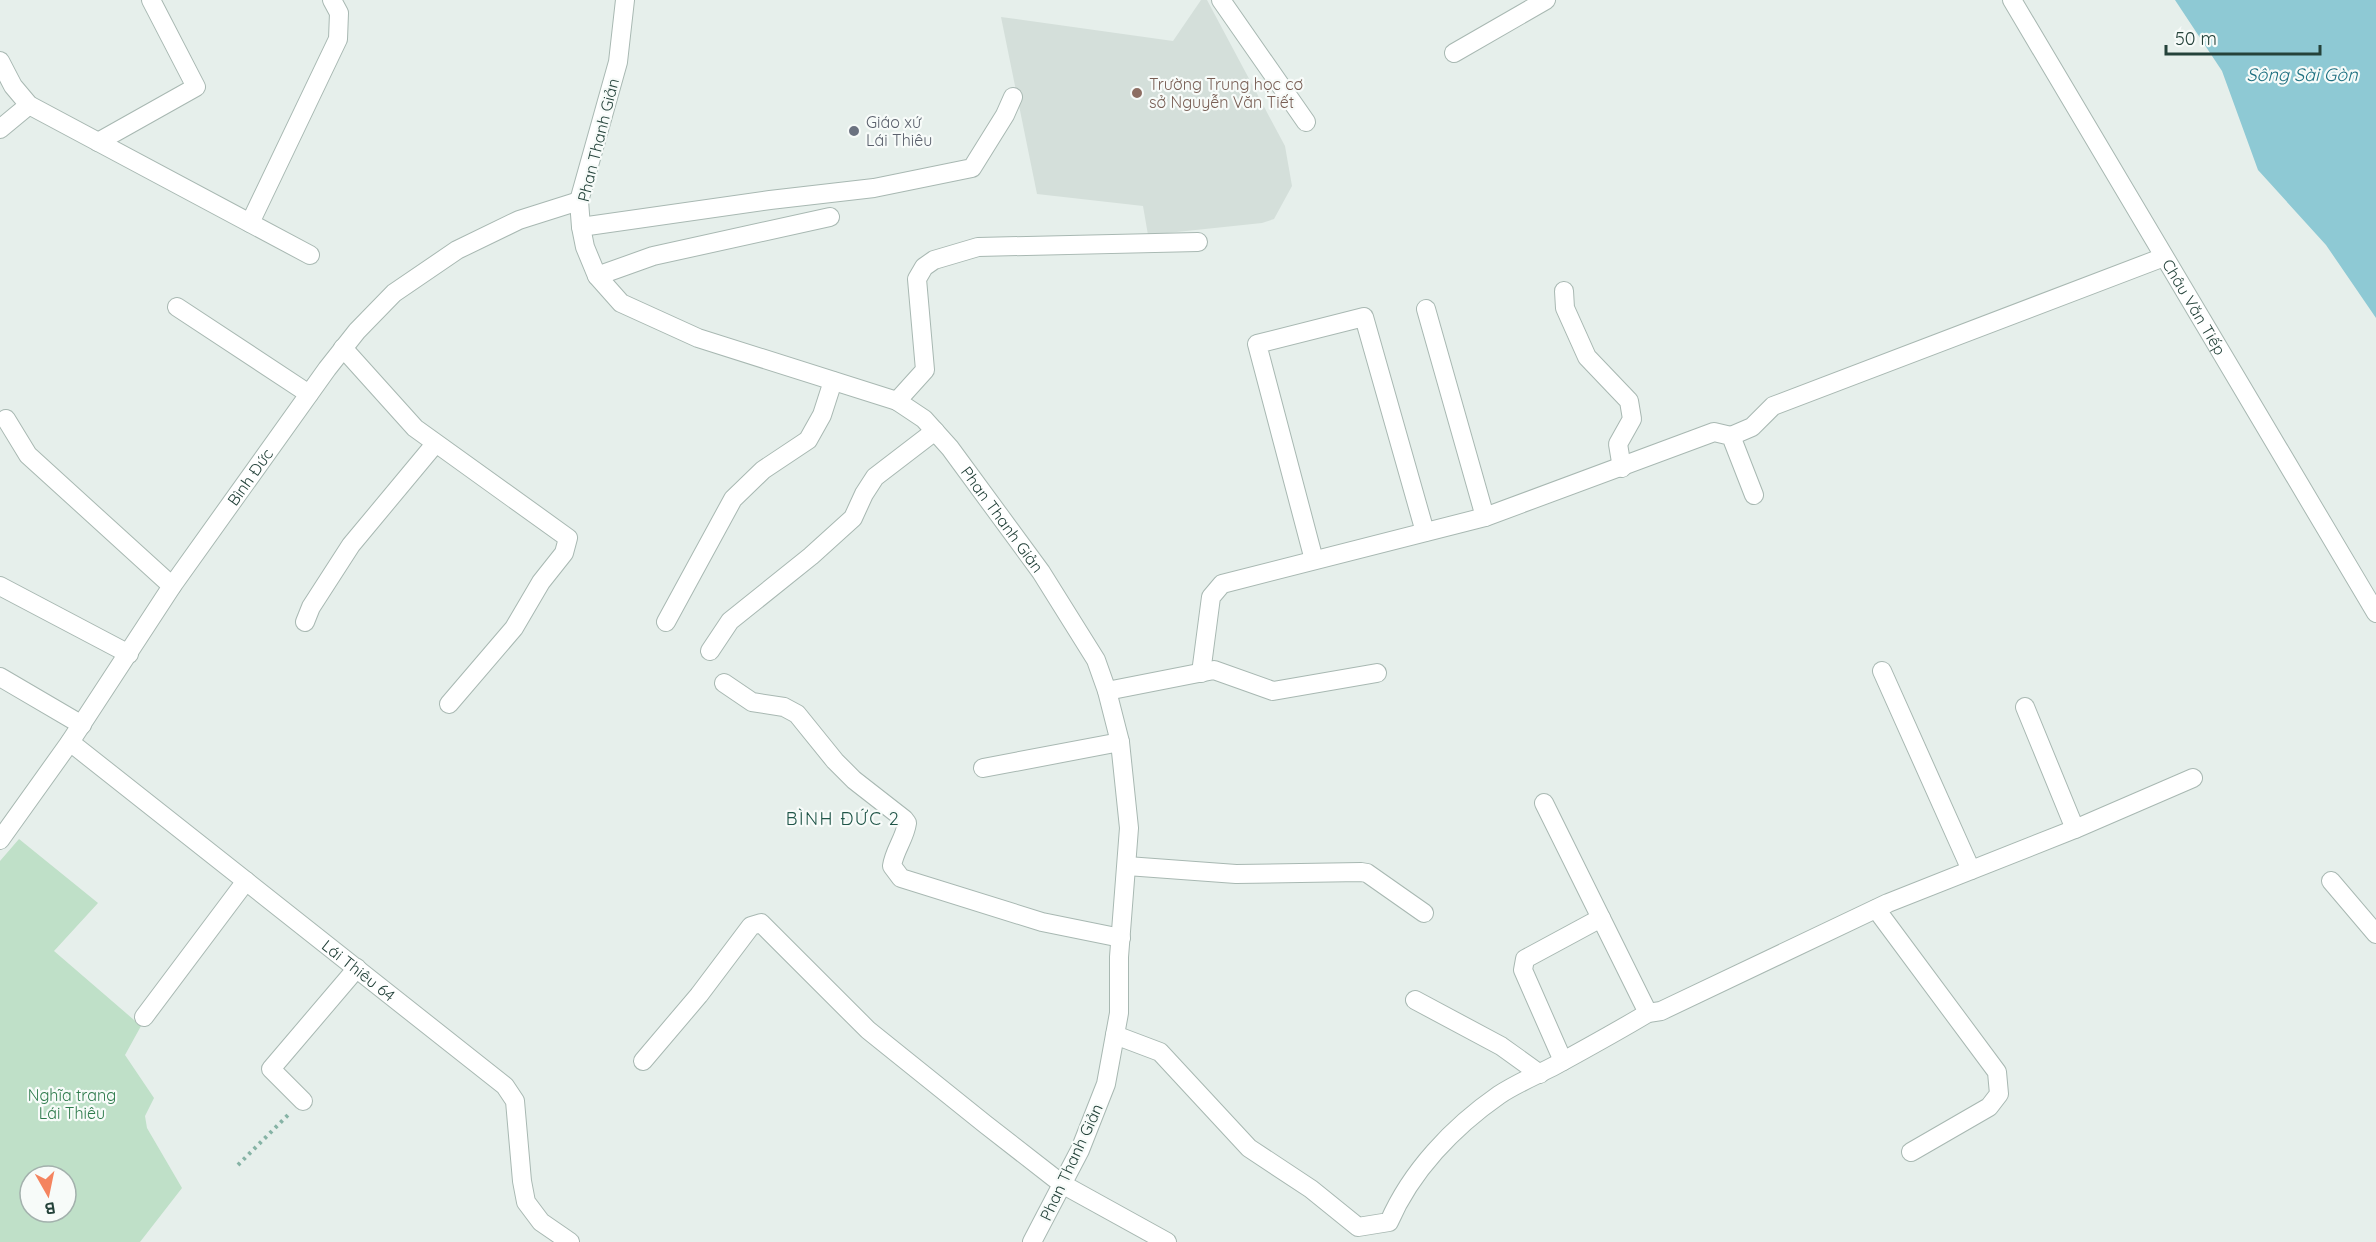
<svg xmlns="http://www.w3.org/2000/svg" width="2376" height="1242" font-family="Quicksand,sans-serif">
  <rect width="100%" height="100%" fill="#e6efeb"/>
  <!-- built -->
  <path fill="#d4dfda" d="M1201,0H1207L1285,146L1292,186L1274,219L1262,223L1148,235L1143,206L1037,194L1001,17L1173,41Z"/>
  <!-- green -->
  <path fill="#bfe0c8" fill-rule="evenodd" d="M19,839L98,903L54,951L141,1026L125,1055L154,1098L145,1116L147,1128L182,1188L140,1242H0V861ZM30,1176H66V1212H30Z"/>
  <!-- water -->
  <path fill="#8ec9d4" d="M2175,0H2376V318L2326,245L2258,170L2222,71Z"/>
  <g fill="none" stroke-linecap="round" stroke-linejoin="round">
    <defs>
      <g id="minor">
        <path id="s1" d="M625,0L618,62L579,201L581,227L585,247L597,276L621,303L698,338L897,401L924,419L950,448L1041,572L1096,660L1107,691L1120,742L1129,828L1119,957V1013L1106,1084L1080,1150L1032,1242"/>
        <path d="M1221,0L1306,122"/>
        <path id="s2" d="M2012,0L2376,613"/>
        <path d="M1454,53L1546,0"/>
        <path d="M0,61L13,86L29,105L310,255"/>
        <path d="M0,129L29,105"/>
        <path d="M98,142L196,87L151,0"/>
        <path d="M250,223L338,39L339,13L332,0"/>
        <path d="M581,227L770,200L874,188L972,168L1005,115L1013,97"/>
        <path d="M597,276L653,256L830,217"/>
        <path d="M1564,291L1565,308L1587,357L1629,401L1632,419L1618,444L1622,468"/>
        <path d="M177,307L309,394"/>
        <path d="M1426,309L1485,517"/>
        <path d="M343,348L415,428L568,538L564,553L541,582L514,628L449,704"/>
        <path d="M897,401L925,370L917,279L924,267L934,260L978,247L1198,242"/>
        <path d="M6,419L28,455L172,586"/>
        <path d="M1731,436L1752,427L1773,406L2164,257"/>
        <path d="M1314,560L1257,344L1364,317L1425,532"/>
        <path d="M0,586L129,654"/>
        <path d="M305,622L311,607L351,545L435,444"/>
        <path d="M666,622L733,499L763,470L808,440L822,415L833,381"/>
        <path d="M710,651L730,621L811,556L853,518L864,494L875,477L935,431"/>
        <path d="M1882,671L1971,870"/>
        <path d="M1201,673L1211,597L1222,584L1485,517L1714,432L1731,436L1754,495"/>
        <path d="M0,677L82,725"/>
        <path d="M724,683L752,702L784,707L797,714L835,761L854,780L904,819L907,823C905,838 894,851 892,866L901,878L1042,922L1121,938"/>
        <path d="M1107,691L1214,670L1273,691L1377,673"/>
        <path d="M2025,707L2075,829"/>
        <path id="s3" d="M70,742L505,1086L515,1101L522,1181L526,1202L541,1222L570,1242"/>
        <path d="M983,768L1120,742"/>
        <path d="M1544,803L1648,1013"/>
        <path id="s4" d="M0,840L70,742L172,586L327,369L357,331L394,293L457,250L519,220L579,201"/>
        <path d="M1127,866L1236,874L1361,872L1367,873L1424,913"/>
        <path d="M2331,881L2376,934"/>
        <path d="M1876,909L1997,1072L1999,1094L1989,1107L1911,1152"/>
        <path d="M1415,1000L1501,1046L1540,1074"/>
        <path d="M144,1017L246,881"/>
        <path d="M1115,1035L1160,1052L1249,1148L1311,1189L1358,1227L1389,1222C1411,1171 1453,1127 1499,1095C1517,1083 1537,1075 1556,1065C1587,1048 1618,1031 1648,1013L1661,1011L1888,903L2075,829L2193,778"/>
        <path d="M643,1061L699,995L751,926L761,923L868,1030L985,1124L1062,1184L1167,1242"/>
        <path d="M1563,1061L1523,970L1525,959L1601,918"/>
        <path d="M303,1101L271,1069L357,968"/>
      </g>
    </defs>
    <!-- minor casing -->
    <use href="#minor" stroke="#a8b8b2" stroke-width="20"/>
    <!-- path -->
    <path stroke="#86b3a5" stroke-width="4" stroke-dasharray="3 4.5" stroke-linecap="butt" d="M238,1165L291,1112"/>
    <!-- minor -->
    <use href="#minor" stroke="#fff" stroke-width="18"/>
  </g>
  <!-- markers -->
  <circle fill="#8d6e63" stroke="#f7fbf9" stroke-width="2" cx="1137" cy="93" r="6"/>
  <circle fill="#6b7280" stroke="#f7fbf9" stroke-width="2" cx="854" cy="131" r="6"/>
  <g text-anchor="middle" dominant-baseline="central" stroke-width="4.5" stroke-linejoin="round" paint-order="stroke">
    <!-- education labels -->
    <g font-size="16" fill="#785e54" stroke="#f7fbf9" text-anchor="start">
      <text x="1149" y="84">Trường Trung học cơ<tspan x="1149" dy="18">sở Nguyễn Văn Tiết</tspan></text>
    </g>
    <!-- worship labels -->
    <g font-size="16" fill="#5b616d" stroke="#f7fbf9" text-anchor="start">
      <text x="866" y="122">Giáo xứ<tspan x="866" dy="18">Lái Thiêu</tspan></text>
    </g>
    <!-- street labels -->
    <g font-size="16" fill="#24423a" stroke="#f7fbf9">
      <text transform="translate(598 140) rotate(-76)">Phan Thanh Giản</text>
      <text stroke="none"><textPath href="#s2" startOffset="357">Châu Văn Tiếp</textPath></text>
      <text stroke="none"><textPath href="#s4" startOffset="441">Bình Đức</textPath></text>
      <text stroke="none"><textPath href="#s1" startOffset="774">Phan Thanh Giản</textPath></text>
      <text stroke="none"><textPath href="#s3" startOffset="368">Lái Thiêu 64</textPath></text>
      <text transform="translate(1071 1162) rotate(-65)">Phan Thanh Giản</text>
    </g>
    <!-- park labels -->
    <g font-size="16" fill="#2d7a4b" stroke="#f7fbf9">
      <text x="72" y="1095">Nghĩa trang<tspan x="72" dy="18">Lái Thiêu</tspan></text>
    </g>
    <!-- water labels -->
    <g font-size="18" font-style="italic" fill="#1c6f80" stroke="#f7fbf9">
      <text x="2302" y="74">Sông Sài Gòn</text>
    </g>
    <!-- neighbourhood labels -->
    <g font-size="18" letter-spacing="1.5" fill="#1f5548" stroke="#f7fbf9">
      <text x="843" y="818">BÌNH ĐỨC 2</text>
    </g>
  </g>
  <!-- north arrow -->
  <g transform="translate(48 1194) rotate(171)"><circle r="28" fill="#f7fbf9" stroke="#a3b1ad" stroke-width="1.5"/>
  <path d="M0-4.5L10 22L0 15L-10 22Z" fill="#f4845f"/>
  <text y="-9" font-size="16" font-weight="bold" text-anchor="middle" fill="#24423a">B</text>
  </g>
  <!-- scale -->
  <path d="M2166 45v9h154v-9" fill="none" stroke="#24423a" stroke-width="3"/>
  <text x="2175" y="45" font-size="18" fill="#24423a" stroke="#f7fbf9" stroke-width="4.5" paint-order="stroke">50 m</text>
</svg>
